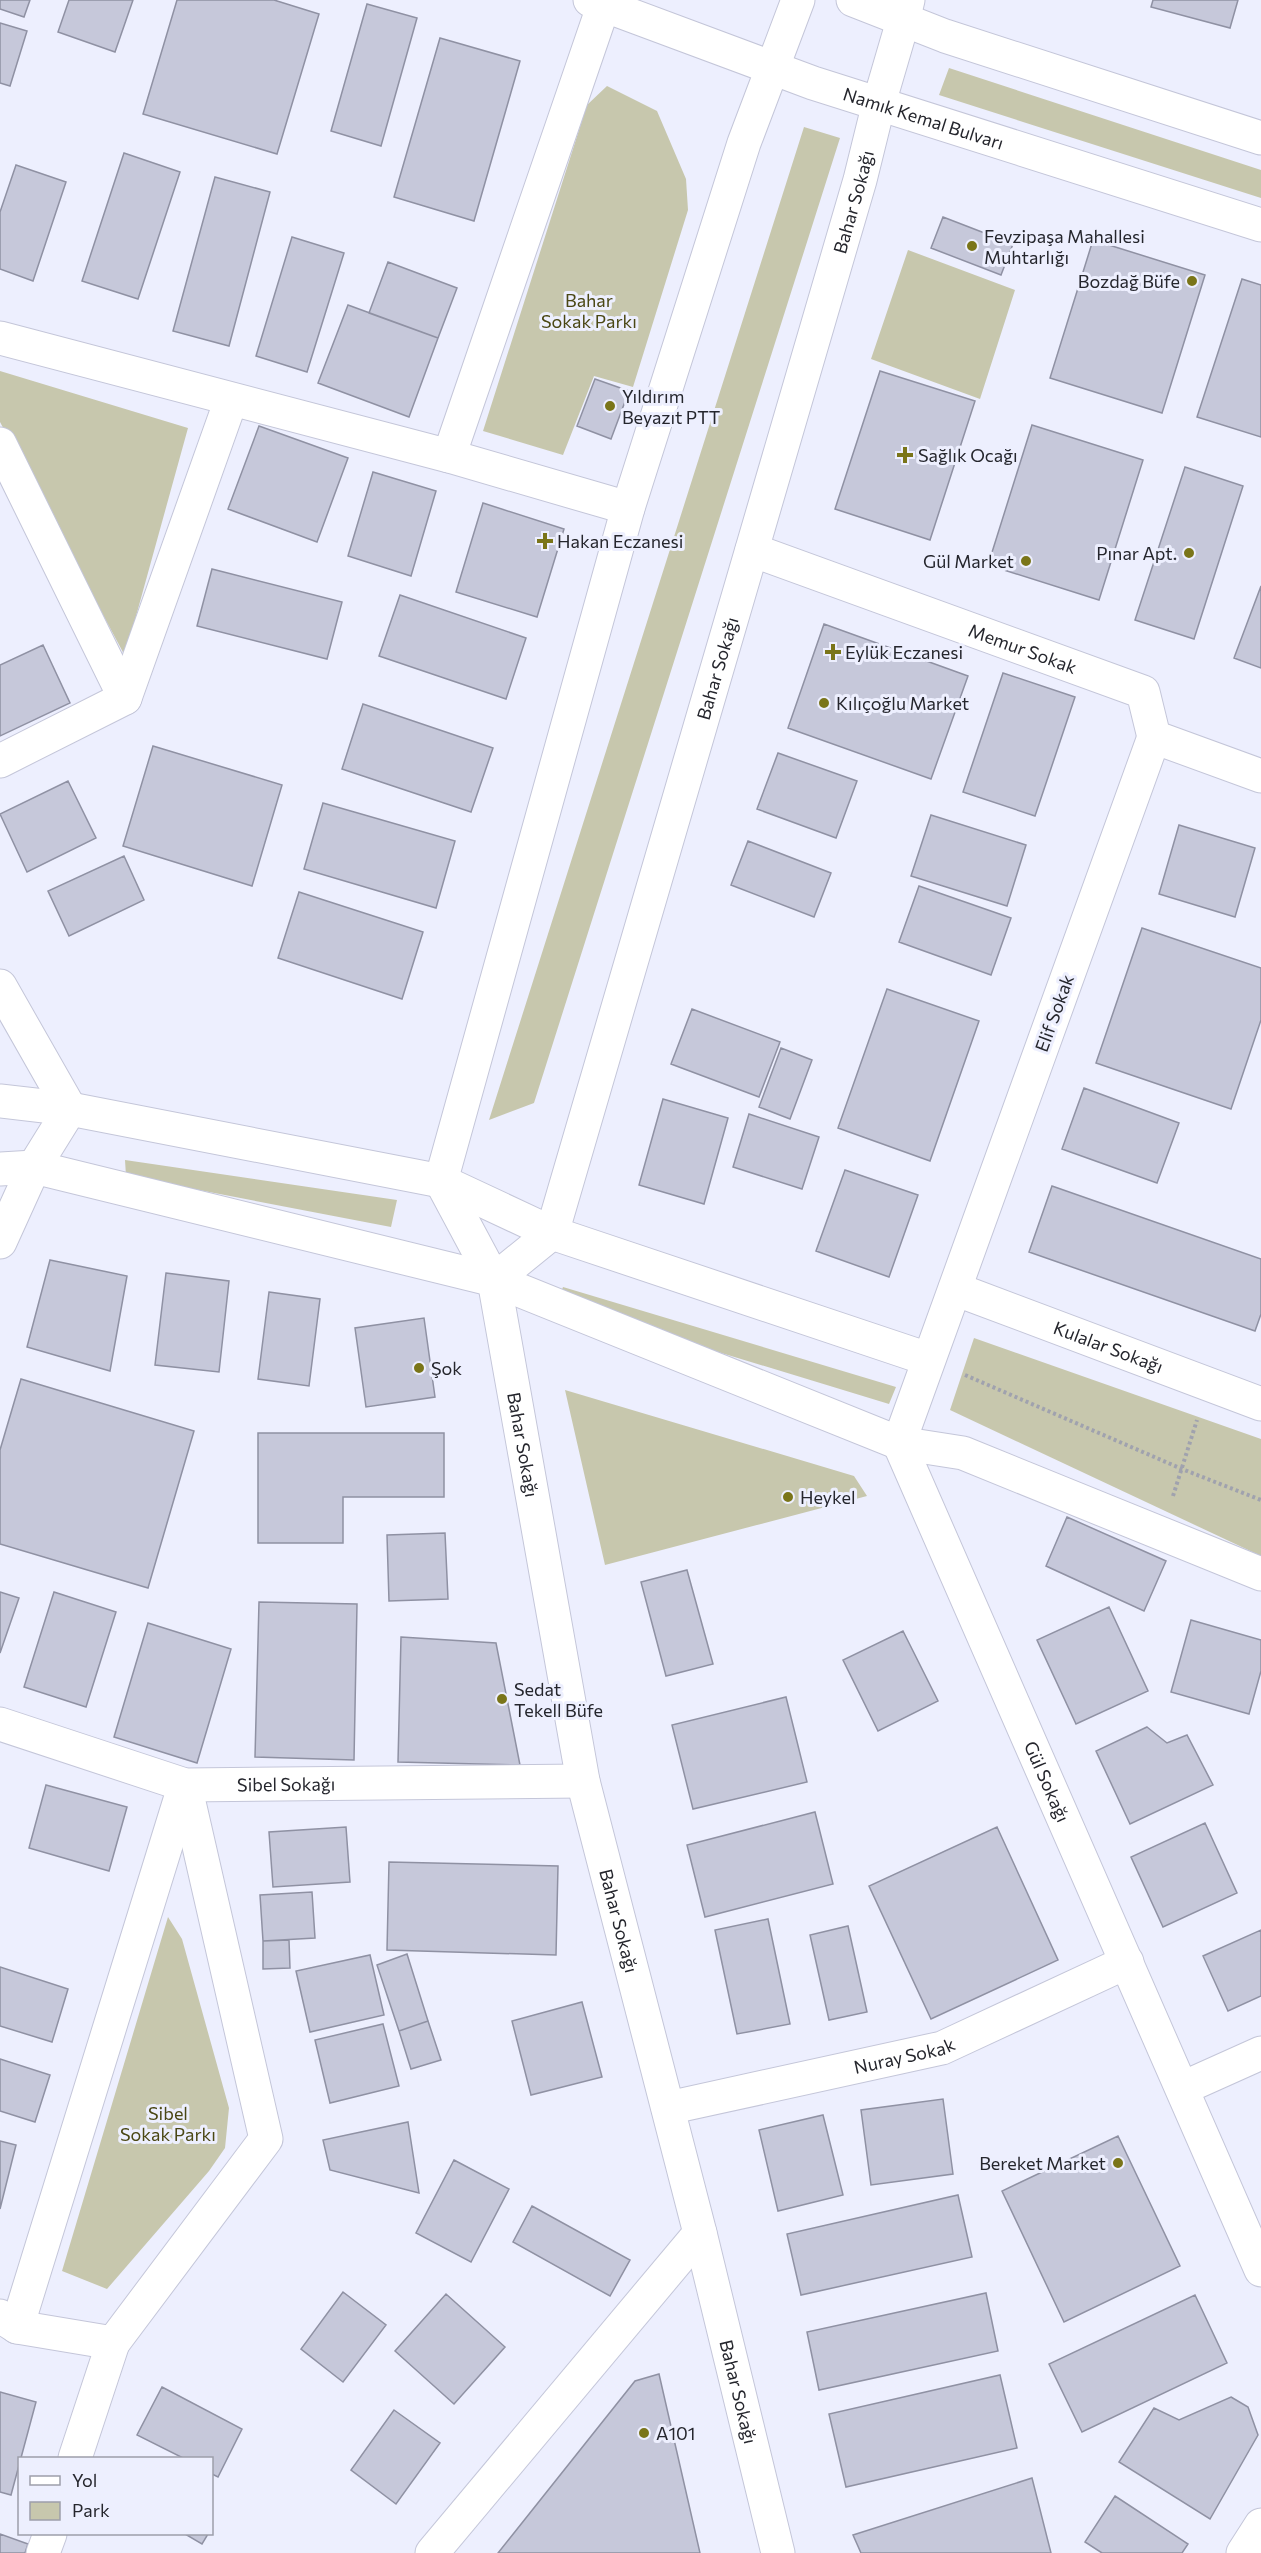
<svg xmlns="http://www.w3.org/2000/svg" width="1261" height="2553" font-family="Commissioner,sans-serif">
  <rect width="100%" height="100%" fill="#edeffe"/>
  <!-- green -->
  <path fill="#c7c7ad" d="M949,68L1261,170V198L939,95Z
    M607,86L657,111L686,179L688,210L633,387L594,376L563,455L483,431L587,105Z
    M804,127L840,138L534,1103L489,1120Z
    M908,250L1015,290L980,399L871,359Z
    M0,371L188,428L125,656L0,422Z
    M125,1160L397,1200L391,1227L126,1176Z
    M563,1287L896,1387L889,1404L557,1303Z
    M974,1338L1261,1439V1556L950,1410Z
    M565,1390L854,1476L867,1496L605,1565Z
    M168,1917L182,1939L229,2108L225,2148L209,2171L107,2289L62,2271Z"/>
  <!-- building -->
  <path fill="#c6c8da" stroke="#8f91a3" stroke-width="1.5" d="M0,0H30L24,17L0,9Z
    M69,0H133L115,52L58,32Z
    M177,0H274L319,14L277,154L143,114Z
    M1153,0H1238L1230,28L1151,7Z
    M367,4L417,18L381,146L331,131Z
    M0,23L27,31L10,86L0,83Z
    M440,38L520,61L474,221L394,197Z
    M124,153L180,172L138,299L82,281Z
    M16,165L66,182L33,281L0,269V212Z
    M215,177L270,192L229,346L173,331Z
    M943,217L1013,244L1001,275L931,248Z
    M292,237L344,253L307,372L256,356Z
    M1093,240L1205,275L1162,413L1050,378Z
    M388,262L457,288L438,338L369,313Z
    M1242,279L1261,285V437L1197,417Z
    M348,305L438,338L409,417L318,383Z
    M880,371L975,401L930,540L835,509Z
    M595,379L629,391L611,439L577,426Z
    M1032,425L1143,460L1099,600L988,565Z
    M259,426L348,458L317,542L228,509Z
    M1185,467L1243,486L1194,639L1135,620Z
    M373,472L436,491L411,576L348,556Z
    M483,503L564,529L537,617L456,592Z
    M212,569L342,602L327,659L197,626Z
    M1261,586V668L1234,658Z
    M400,595L526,638L506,699L379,656Z
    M824,624L968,676L931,779L788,728Z
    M43,645L70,703L0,736V665Z
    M1003,673L1075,697L1035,816L963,792Z
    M363,704L493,748L471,812L342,769Z
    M153,746L282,785L252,886L123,846Z
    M778,753L857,781L836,838L757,809Z
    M68,781L96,838L27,872L0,814Z
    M323,803L455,841L436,908L304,869Z
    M931,815L1026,845L1007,906L911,876Z
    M1179,825L1255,848L1235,917L1159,894Z
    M748,841L831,873L814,917L731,885Z
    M124,856L144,900L69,936L48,891Z
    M919,886L1011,918L991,975L899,942Z
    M299,892L423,932L402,999L278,958Z
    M1142,928L1261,968V1020L1231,1109L1096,1063Z
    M887,989L979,1021L930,1161L838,1128Z
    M692,1009L780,1042L759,1097L671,1064Z
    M781,1048L812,1060L790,1119L759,1107Z
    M1084,1088L1179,1123L1157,1183L1062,1149Z
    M663,1099L728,1118L704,1204L639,1185Z
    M749,1114L819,1137L802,1189L733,1167Z
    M845,1170L918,1195L889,1277L816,1251Z
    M1052,1186L1261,1259V1314L1255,1331L1029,1252Z
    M50,1260L127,1276L110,1371L27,1347Z
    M166,1273L229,1281L219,1372L155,1365Z
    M269,1292L320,1299L309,1386L258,1379Z
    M424,1318L435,1397L366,1407L355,1328Z
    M21,1379L194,1431L148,1588L0,1544V1450Z
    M258,1433H444V1497H343V1543H258Z
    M1067,1517L1166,1561L1144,1611L1046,1566Z
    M445,1533L448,1599L389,1601L387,1535Z
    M687,1570L713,1664L666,1676L641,1582Z
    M0,1592L19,1598L0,1653Z
    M54,1592L116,1612L86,1707L24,1687Z
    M259,1602L357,1604L354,1760L255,1757Z
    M1109,1607L1148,1691L1076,1724L1037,1640Z
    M1191,1620L1261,1640V1671L1249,1714L1171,1692Z
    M148,1623L231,1649L197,1763L114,1737Z
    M903,1631L938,1701L878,1731L843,1660Z
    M401,1637L496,1643L520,1765L398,1762Z
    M786,1697L807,1782L693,1809L672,1725Z
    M1147,1727L1167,1743L1187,1735L1213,1785L1130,1824L1096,1751Z
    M46,1785L127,1807L109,1871L29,1848Z
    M815,1812L833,1884L705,1917L687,1845Z
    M1205,1823L1237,1893L1163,1927L1131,1857Z
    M346,1827L350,1882L273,1887L269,1832Z
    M997,1827L1058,1960L931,2019L869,1886Z
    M389,1862L558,1866L556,1955L387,1950Z
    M312,1892L315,1938L263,1941L260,1895Z
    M768,1919L790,2024L737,2034L715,1930Z
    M848,1926L867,2012L829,2020L810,1935Z
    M1261,1930V1996L1228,2011L1203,1956Z
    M289,1940L290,1968L263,1969V1941Z
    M407,1954L428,2021L399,2031L377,1965Z
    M370,1955L384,2015L310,2032L296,1971Z
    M0,1967L68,1989L52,2042L0,2026Z
    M582,2002L602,2077L531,2095L512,2021Z
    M428,2021L441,2060L411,2069L399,2031Z
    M383,2024L399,2086L330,2103L315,2040Z
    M0,2059L50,2075L35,2122L0,2111Z
    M943,2099L953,2174L871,2185L861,2110Z
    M823,2115L843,2195L778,2211L759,2130Z
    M408,2122L419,2193L330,2170L323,2140Z
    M1118,2136L1180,2266L1064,2322L1002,2191Z
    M0,2141L16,2145L0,2209Z
    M454,2160L509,2189L471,2262L416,2233Z
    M958,2195L972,2257L801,2295L787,2234Z
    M532,2206L630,2260L610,2296L513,2242Z
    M343,2292L386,2325L343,2382L301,2349Z
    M986,2293L998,2351L819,2390L807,2332Z
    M446,2294L505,2347L454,2404L395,2351Z
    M1195,2295L1227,2363L1082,2432L1049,2364Z
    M659,2374L700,2553H498L635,2381Z
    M1000,2375L1017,2448L846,2487L829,2414Z
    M162,2387L242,2429L218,2477L212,2474V2458H183L137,2435Z
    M0,2392L36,2402L11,2495L0,2492Z
    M1231,2397L1248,2407L1258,2435L1210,2519L1119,2462L1154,2408L1179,2420Z
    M394,2410L440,2443L396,2504L351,2470Z
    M1032,2478L1051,2553H861L853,2535Z
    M1115,2496L1188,2544L1182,2553H1102L1085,2542Z
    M0,2534L28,2544L25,2553H0Z
    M185,2534H208L202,2544Z"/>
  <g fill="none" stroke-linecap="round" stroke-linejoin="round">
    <defs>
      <g id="minor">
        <path d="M903,21L908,0"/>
        <path id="s1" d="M772,69L744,143L628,508L441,1181L494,1280L583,1781L700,2233L778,2553"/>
        <path d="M0,338L449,456L628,508"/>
        <path d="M0,444L125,698L0,761"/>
        <path d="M449,456L604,4"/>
        <path id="s2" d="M752,550L1143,692L1154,737L1261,776"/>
        <path d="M125,698L231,400"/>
        <path id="s3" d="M1154,737L899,1443L1261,2270"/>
        <path d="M0,986L70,1109L34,1167L0,1242"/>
        <path d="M0,1101L70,1109L441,1181L552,1233L928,1359"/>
        <path d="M0,1169L34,1167L494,1280L899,1443L963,1453L1261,1574"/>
        <path id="s4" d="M494,1280L552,1233L860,180L879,103"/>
        <path id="s5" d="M955,1289L1261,1404"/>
        <path id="s6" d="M0,1724L185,1785L583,1781"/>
        <path d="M1183,2088L1261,2053"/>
        <path id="s7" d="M668,2108L942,2048L1127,1962"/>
        <path d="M0,2316L17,2327L113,2343L266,2139L185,1785"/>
        <path d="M17,2327L184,1787"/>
        <path d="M75,2458L113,2343"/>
        <path d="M43,2553L50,2534"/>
        <path d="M432,2553L700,2233"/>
        <path d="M1243,2553L1261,2525"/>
      </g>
      <g id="secondary">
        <path id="s8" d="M590,0L813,83L1261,225"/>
        <path d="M853,0L945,36L1261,138"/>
        <path d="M772,69L798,0"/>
        <path d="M879,103L903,21"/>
      </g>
    </defs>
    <!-- minor casing -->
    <use href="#minor" stroke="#c4c6d9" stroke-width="35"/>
    <!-- secondary casing -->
    <use href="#secondary" stroke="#c4c6d9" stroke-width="35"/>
    <!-- path -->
    <path stroke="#a0a2ae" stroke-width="4" stroke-dasharray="3 3" stroke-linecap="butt" d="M965,1375L1182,1469L1261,1500
      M1173,1496L1197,1420"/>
    <!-- minor -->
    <use href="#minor" stroke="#fff" stroke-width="33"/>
    <!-- secondary -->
    <use href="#secondary" stroke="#fff" stroke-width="33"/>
  </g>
  <!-- markers -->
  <g fill="#7a7519" stroke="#edeffe" stroke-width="2">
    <circle cx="972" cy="246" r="6"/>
    <circle cx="1192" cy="281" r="6"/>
    <circle cx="610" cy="406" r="6"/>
    <path d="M902 446h6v6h6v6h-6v6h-6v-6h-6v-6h6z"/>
    <path d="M542 532h6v6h6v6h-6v6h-6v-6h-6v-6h6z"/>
    <circle cx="1189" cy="553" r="6"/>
    <circle cx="1026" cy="561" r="6"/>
    <path d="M830 643h6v6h6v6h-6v6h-6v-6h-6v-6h6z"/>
    <circle cx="824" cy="703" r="6"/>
    <circle cx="419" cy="1368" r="6"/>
    <circle cx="788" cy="1497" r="6"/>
    <circle cx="502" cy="1699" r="6"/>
    <circle cx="1118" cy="2163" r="6"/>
    <circle cx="644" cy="2433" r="6"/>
  </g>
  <g text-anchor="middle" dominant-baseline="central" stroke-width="6" stroke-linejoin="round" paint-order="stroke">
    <!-- street labels -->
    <g font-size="18" fill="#25262d" stroke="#edeffe">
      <text stroke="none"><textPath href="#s8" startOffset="354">Namık Kemal Bulvarı</textPath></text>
      <text stroke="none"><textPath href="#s4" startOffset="1149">Bahar Sokağı</textPath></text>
      <text stroke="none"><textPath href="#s2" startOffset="288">Memur Sokak</textPath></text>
      <text stroke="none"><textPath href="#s4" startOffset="663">Bahar Sokağı</textPath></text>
      <text transform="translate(1054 1013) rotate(-70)">Elif Sokak</text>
      <text stroke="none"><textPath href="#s5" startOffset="164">Kulalar Sokağı</textPath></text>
      <text stroke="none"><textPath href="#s1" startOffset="1440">Bahar Sokağı</textPath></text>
      <text stroke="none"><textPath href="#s3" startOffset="1120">Gül Sokağı</textPath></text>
      <text stroke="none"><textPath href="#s6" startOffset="296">Sibel Sokağı</textPath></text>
      <text stroke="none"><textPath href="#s1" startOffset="1926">Bahar Sokağı</textPath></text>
      <text stroke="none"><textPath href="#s7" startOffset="242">Nuray Sokak</textPath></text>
      <text stroke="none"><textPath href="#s1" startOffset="2412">Bahar Sokağı</textPath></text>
    </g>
    <!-- poi labels -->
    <g font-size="18" fill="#25262d" stroke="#edeffe" text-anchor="start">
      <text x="984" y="236">Fevzipaşa Mahallesi<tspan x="984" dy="21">Muhtarlığı</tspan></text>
      <text x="1180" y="281" text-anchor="end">Bozdağ Büfe</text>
      <text x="622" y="396">Yıldırım<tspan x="622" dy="21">Beyazıt PTT</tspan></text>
      <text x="918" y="455">Sağlık Ocağı</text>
      <text x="557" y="541">Hakan Eczanesi</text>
      <text x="1177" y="553" text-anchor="end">Pınar Apt.</text>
      <text x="1014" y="561" text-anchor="end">Gül Market</text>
      <text x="845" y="652">Eylük Eczanesi</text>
      <text x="836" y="703">Kılıçoğlu Market</text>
      <text x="431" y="1368">Şok</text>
      <text x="800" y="1497">Heykel</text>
      <text x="514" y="1689">Sedat<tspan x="514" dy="21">Tekell Büfe</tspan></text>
      <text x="1106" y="2163" text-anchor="end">Bereket Market</text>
      <text x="656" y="2433">A101</text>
    </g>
    <!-- park labels -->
    <g font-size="18" fill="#4a4714" stroke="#edeffe">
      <text x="589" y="300">Bahar<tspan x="589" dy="21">Sokak Parkı</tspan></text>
      <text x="168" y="2113">Sibel<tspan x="168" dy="21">Sokak Parkı</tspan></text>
    </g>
  </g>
  <!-- legend -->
  <rect x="18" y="2457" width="195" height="78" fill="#edeffe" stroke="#9d9faa" stroke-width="1.5"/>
  <rect x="30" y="2476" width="30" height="9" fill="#ffffff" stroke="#9d9faa" stroke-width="1.5"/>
  <text x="72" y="2487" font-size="18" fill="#25262d">Yol</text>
  <rect x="30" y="2502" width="30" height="18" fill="#c7c7ad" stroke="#9d9faa" stroke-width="1.5"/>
  <text x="72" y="2517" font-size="18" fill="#25262d">Park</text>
</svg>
